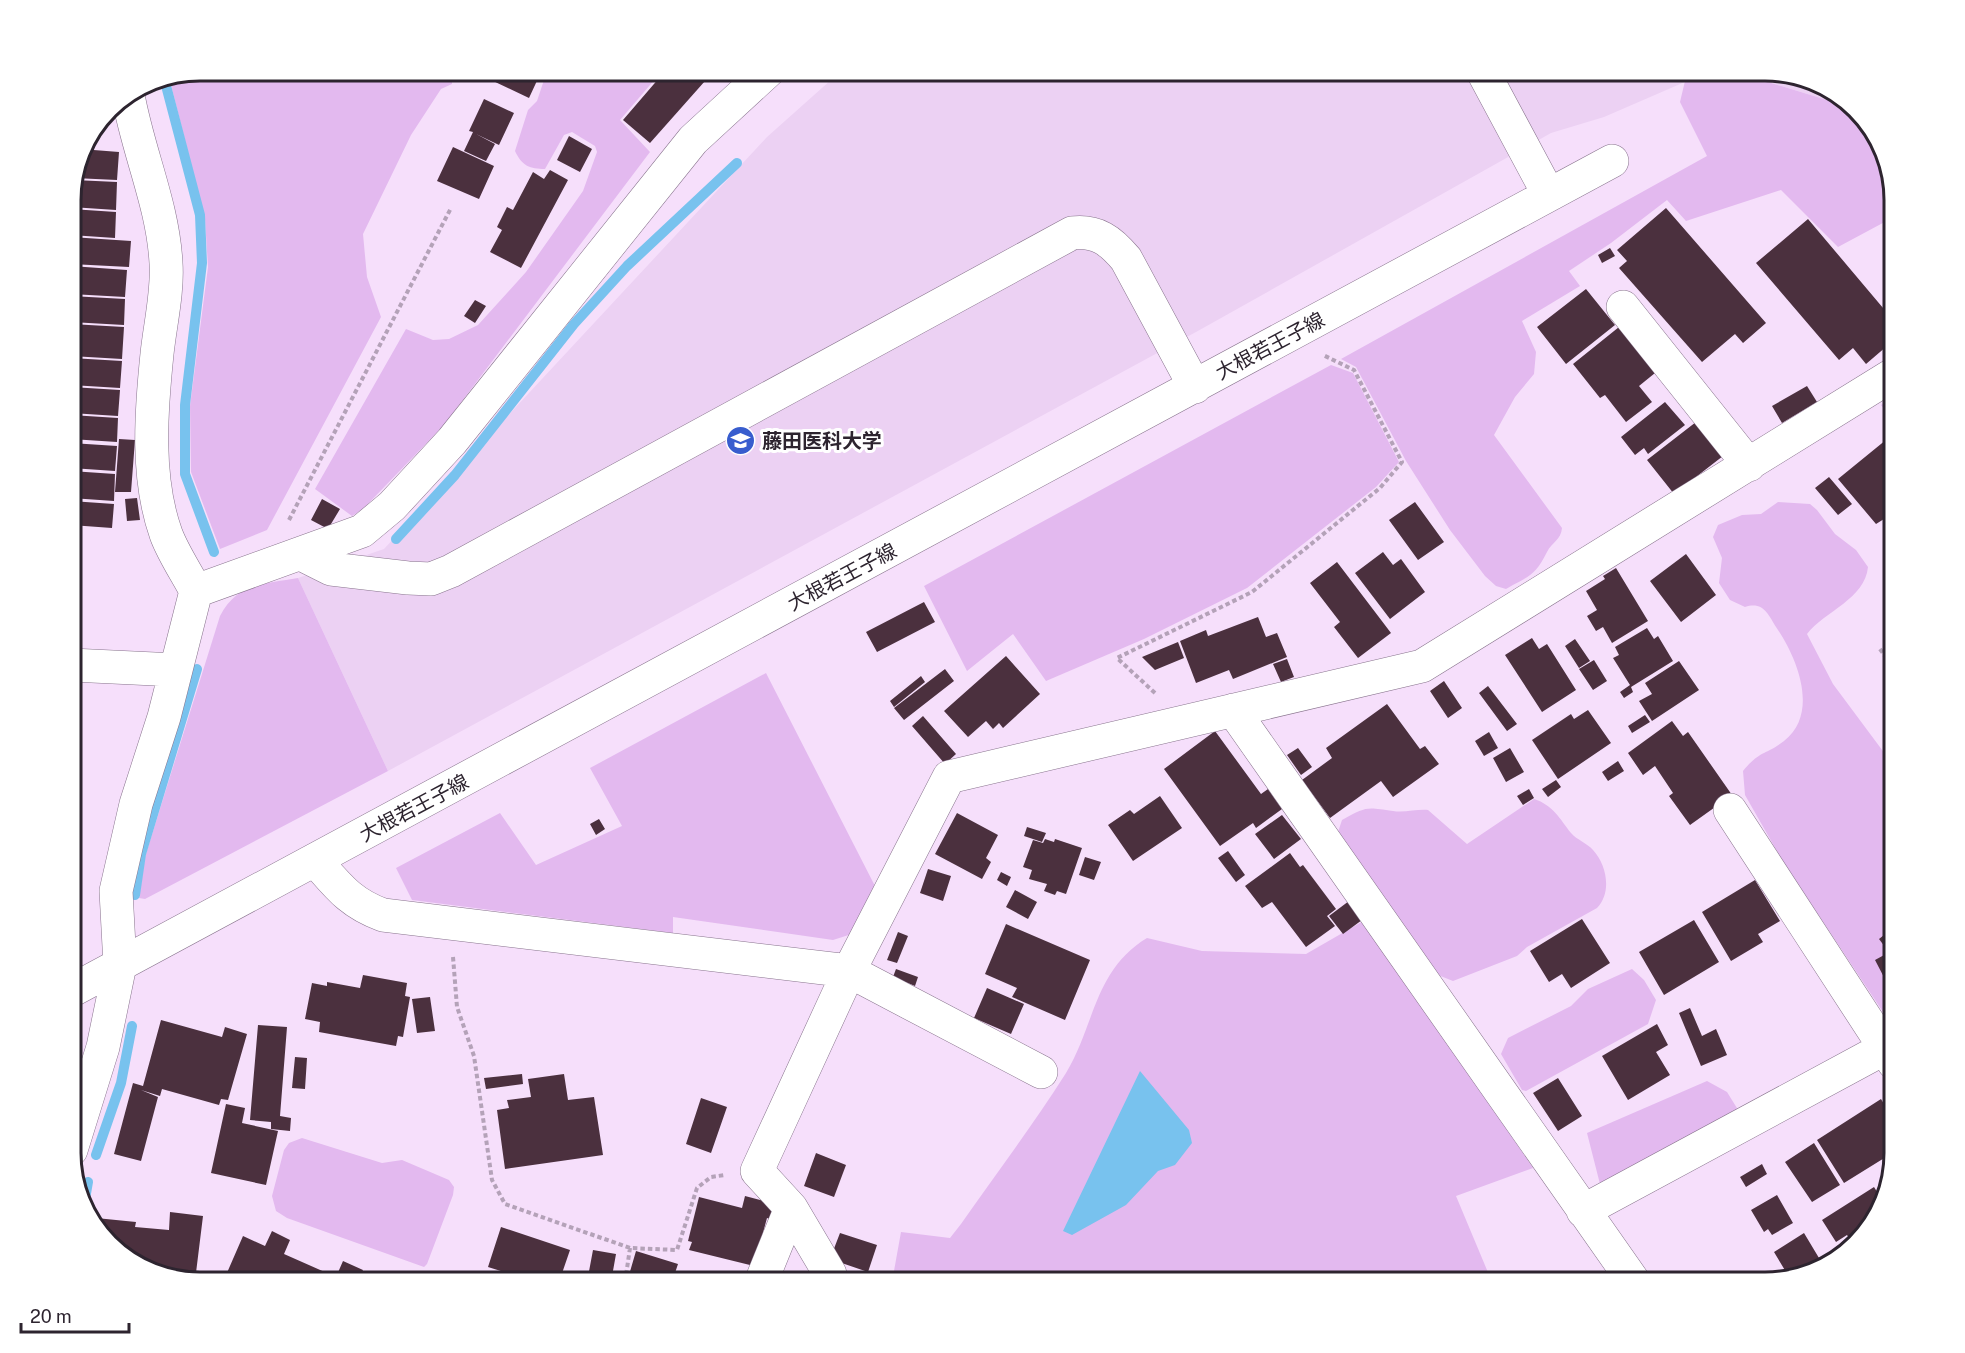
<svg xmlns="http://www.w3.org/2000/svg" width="1965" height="1353" font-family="'Public Sans','Noto Sans JP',sans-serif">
  <rect width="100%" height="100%" fill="#f6dffb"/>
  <!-- built -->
  <path fill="#ecd1f3" d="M1765,70L1837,93L1827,100L1768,82L1701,75L1604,117L1551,133L1196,332L388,771L298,578L384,549L767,137L841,71Z"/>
  <!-- green -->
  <path fill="#e3b9ef" d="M200,71H452V84L441,89L411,135L363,234L367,277L381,317L267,530L220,549L191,472L190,406L208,267L205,219L169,77Z
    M547,71H662L620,120L650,152L444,425L363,509L352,516L315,489L406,329L433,340L449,339L478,325L526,272L583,191L597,152L595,146L572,132L564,135L545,169C530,169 522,166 515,151L528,110L537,101Z
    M1701,75L1768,82L1827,100L1837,93L1877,136L1894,200V217L1838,247L1781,190L1686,221L1667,200L1611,243L1569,271L1580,286L1522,321L1536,352L1534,374L1515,397L1494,435L1562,528C1561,540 1552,542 1547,552C1535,576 1529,576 1506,589L1496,586L1485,576L1450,530L1406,461L1356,367L1341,359L1707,156L1680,102L1685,81Z
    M1331,365L1353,373L1399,462L1376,487L1247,588L1144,639L1046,681L1013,634L967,671L924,586Z
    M1894,397V421L1881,405Z
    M1778,502L1810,504L1817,510L1835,534L1856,550L1868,567C1865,599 1825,611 1807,634L1833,684L1894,766V1007L1883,1012L1782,860L1745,795L1743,771C1760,750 1766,755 1784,741C1820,713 1797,657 1776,627C1768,614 1763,601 1745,607L1730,600L1719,583L1722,558L1713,537L1718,525L1742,515L1761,514Z
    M298,578L388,771L145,899L139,898L145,857L220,616C237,583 264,584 298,578Z
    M766,673L876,888L855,933L833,940L673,917V933L412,900L396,868L500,813L536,865L622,826L590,768Z
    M1534,799C1553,805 1560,819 1571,833C1577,840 1587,843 1593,850C1607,865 1612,893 1597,908L1527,947L1517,956L1453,981L1438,975L1338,832L1342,820C1367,806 1366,807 1393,811C1404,813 1417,809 1428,810L1467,844Z
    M1365,920L1533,1168L1456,1196L1492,1282H892L901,1232L950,1238L961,1224C996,1174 1033,1125 1066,1073C1095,1025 1094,970 1147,938L1202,951L1306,954Z
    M1632,969L1644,980L1656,1000L1648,1024L1526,1091L1522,1090L1501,1054L1508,1038L1571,1006L1588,989Z
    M1707,1081L1727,1092L1740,1113L1601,1188L1587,1133Z
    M302,1138L382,1163L402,1160L449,1180L454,1187L453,1195L427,1264L424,1267L287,1218L276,1211L272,1196L284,1150L289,1143Z"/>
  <!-- water -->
  <path fill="#78c2ee" d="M1140,1071L1189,1130L1192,1143L1175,1165L1158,1171L1126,1205L1072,1235L1063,1231Z"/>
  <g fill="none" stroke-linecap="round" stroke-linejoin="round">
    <!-- stream -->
    <path stroke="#78c2ee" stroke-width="10" d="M164,78L200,215L202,263L185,405V474L214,552
      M396,539L455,475L574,324L627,266L737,163
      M135,895L141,854L197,669
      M96,1155L121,1083L132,1026
      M84,1205L88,1182"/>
  </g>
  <!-- building -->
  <path fill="#4b303e" d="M495,70H542L529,98L491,80Z
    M666,70H693L705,81L650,143L623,120Z
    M484,99L514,113L499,145L476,134L495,144L486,161L464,151L473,132L469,131Z
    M569,136L592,149L580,172L557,160Z
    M453,147L494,166L479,199L437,181Z
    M81,149L119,152L117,180L74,178Z
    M550,170L568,180L521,268L490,252L502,230L497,227L507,207L513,210L533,172L544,179Z
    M74,180L117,182L116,210L71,207Z
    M1666,208L1766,323L1743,343L1735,334L1702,362L1619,268L1627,261L1617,250Z
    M71,209L116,212L115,238L71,235Z
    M1808,219L1894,321V340L1866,364L1853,348L1839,360L1756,263Z
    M71,237L131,241L129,267L71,264Z
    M1610,248L1615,256L1602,263L1598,255Z
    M71,266L127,270L125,297L71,294Z
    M1586,289L1615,325L1566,364L1537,327Z
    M71,296L125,299L124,325L71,322Z
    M475,300L486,306L475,323L464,316Z
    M71,324L124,327L122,359L71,356Z
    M1619,327L1655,373L1639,386L1652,402L1626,422L1605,395L1600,398L1573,364Z
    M71,358L122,361L120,388L71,385Z
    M1807,386L1817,402L1782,423L1772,406Z
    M71,387L120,390L118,416L71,413Z
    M1665,402L1685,425L1648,454L1644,448L1635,455L1621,437Z
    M71,415L118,418L117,442L71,439Z
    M1696,422L1723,456L1674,494L1647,460Z
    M1892,435L1894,438V532L1884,519L1876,524L1838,479Z
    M119,439L135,440L131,492H115Z
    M71,443L117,446L115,471L71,468Z
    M71,471L115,474L114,501L71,498Z
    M1829,477L1852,504L1838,515L1815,488Z
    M137,498L140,520L127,521L125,499Z
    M322,499L340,509L328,529L311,520Z
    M71,501L114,504L112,528L71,525Z
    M1415,502L1444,542L1418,560L1389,520Z
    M1383,552L1393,565L1401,559L1425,592L1390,619L1355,573Z
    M1686,554L1716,595L1681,622L1650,581Z
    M1337,562L1391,633L1358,658L1334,627L1340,622L1310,583Z
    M1616,568L1648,621L1612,643L1603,627L1596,631L1587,616L1597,610L1586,591L1605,579L1603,576Z
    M1894,588V606L1886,596Z
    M924,602L935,622L877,652L866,632Z
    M1258,617L1266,637L1277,633L1287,657L1233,679L1229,670L1196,683L1180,641L1206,630L1208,636Z
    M1647,628L1654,639L1658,636L1673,661L1631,687L1633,692L1624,698L1620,692L1630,685L1613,658L1619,655L1615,647Z
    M1532,638L1539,649L1547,644L1576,690L1542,712L1505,655Z
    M1575,639L1590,661L1579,668L1565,646Z
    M1178,642L1184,658L1155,670L1142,657Z
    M1006,656L1040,694L1003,728L999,723L993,729L986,721L968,737L944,711Z
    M1287,659L1294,677L1281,682L1273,664Z
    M1594,660L1607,681L1593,690L1579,669Z
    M1679,661L1699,690L1652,721L1639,701L1652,694L1645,683Z
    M945,669L954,681L904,720L894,708Z
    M921,676L925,682L894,707L890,701Z
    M1444,681L1462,708L1448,718L1430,691Z
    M1488,686L1517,724L1507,731L1479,693Z
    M1387,704L1420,749L1425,746L1439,764L1393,797L1381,781L1330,818L1302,780L1332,758L1326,748Z
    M1588,710L1611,743L1558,779L1532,740L1571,714L1574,719Z
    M1645,715L1650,722L1632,733L1628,726Z
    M923,716L956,754L945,764L912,726Z
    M1672,721L1683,736L1688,732L1732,795L1690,825L1669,796L1673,793L1655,766L1643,775L1628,753Z
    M1215,731L1261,794L1268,789L1282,809L1256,828L1253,823L1220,846L1164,769Z
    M1489,732L1498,748L1484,756L1475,741Z
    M1298,748L1312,767L1301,775L1287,755Z
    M1510,748L1524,772L1506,782L1493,758Z
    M1618,761L1624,771L1608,781L1602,772Z
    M1556,780L1561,787L1548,797L1542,789Z
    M1529,789L1534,798L1523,805L1517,796Z
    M1160,796L1182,828L1133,861L1108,825L1130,810L1134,814Z
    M957,813L998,835L986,858L991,862L982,879L935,854Z
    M1282,815L1301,839L1274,859L1255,834Z
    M599,819L605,829L596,835L590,824Z
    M1027,827L1046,833L1042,842L1024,836Z
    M1045,839L1054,842L1055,839L1082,848L1066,894L1057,891L1055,895L1044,891L1047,884L1029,879L1032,870L1023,867L1033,840L1043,843Z
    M1228,851L1245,875L1236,882L1218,858Z
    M1290,853L1300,867L1303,865L1336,909L1327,916L1335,926L1306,947L1272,902L1262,908L1245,886Z
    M1085,857L1101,862L1094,880L1079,875Z
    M928,869L951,876L943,901L920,893Z
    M1001,872L1011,877L1007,886L997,880Z
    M1755,880L1780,921L1758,934L1763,942L1731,961L1702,912Z
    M1015,890L1037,902L1028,919L1006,907Z
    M1349,901L1362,920L1343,934L1329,916Z
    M1582,919L1610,963L1571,988L1562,974L1549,982L1530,951Z
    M1694,920L1719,962L1664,995L1639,952Z
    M1006,924L1090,960L1065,1020L1012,997L1017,988L985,974Z
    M1894,927V959L1879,939Z
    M898,932L908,936L897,963L887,960Z
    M1886,954L1894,969V981L1888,985L1875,960Z
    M896,969L918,977L915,986L893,977Z
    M363,975L407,983L405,996L410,997L403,1037L398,1036L396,1046L319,1032L320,1022L305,1019L312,983L327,986V982L360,988Z
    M987,988L1024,1004L1011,1034L974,1018Z
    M430,997L435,1031L417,1033L412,999Z
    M1690,1008L1702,1036L1716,1029L1727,1055L1701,1066L1679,1013Z
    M161,1020L222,1037L225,1027L247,1034L228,1100L221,1099L219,1105L162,1089L160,1096L141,1090L158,1097L141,1161L114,1154L133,1083L143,1086Z
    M1657,1024L1668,1045L1656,1052L1670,1075L1628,1100L1602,1056Z
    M258,1025L287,1027L280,1116L291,1118L290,1131L271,1129V1122L250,1120Z
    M295,1057L307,1058L305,1089L292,1088Z
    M522,1074L523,1084L486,1089L484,1078Z
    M564,1074L568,1100L594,1097L603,1155L505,1169L497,1110L509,1108L507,1100L531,1097L528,1079Z
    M1558,1078L1582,1116L1558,1131L1533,1093Z
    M701,1098L727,1107L711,1153L686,1144Z
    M1881,1099L1894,1121V1152L1844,1183L1817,1140Z
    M226,1104L245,1108L242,1123L278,1131L266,1185L211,1173Z
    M1814,1143L1840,1185L1812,1202L1785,1162Z
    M816,1153L846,1165L834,1197L804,1186Z
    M1762,1164L1767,1174L1746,1187L1740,1177Z
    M1874,1187L1881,1198L1872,1225L1852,1243L1847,1235L1836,1242L1822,1220Z
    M1777,1195L1793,1223L1772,1235L1768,1229L1764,1232L1751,1210Z
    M745,1196L772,1203L773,1209L770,1219L767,1218L754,1266L689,1250L692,1242L688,1241L699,1197L742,1208Z
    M170,1212L203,1216L195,1281L128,1260L95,1225L96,1218L136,1222L135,1227L169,1230Z
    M501,1227L570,1250L559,1282L546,1279L544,1282H536L488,1267Z
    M272,1231L290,1240L284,1254L336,1277L343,1261L363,1270L358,1282H223L243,1236L265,1246Z
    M840,1233L877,1245L868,1272L830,1259Z
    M1804,1233L1819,1258L1789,1277L1774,1252Z
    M593,1250L616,1254L611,1282H587Z
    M636,1251L678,1264L672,1282H654L629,1275Z
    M494,1274L518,1282H491Z"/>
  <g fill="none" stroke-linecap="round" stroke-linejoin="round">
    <defs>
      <path id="minor" d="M1482,70L1549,195
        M1623,307L1749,465
        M301,554L331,569L408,578L431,579L451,571L1072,233C1097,230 1111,241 1126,259L1195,387
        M196,591L362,531L392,506L452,441L693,140L769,70
        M71,665L176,670
        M1233,710L1634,1282
        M1730,810L1885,1048
        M316,861C338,886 350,903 383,915L849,971L1041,1072
        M71,991L1612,161
        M71,1150L103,1047L120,965L116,891L136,804L164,717L196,591C186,572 173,553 166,534C146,478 151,412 157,354C160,325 168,292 166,263C163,205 138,152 128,95
        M791,1208L830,1274
        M1583,1211L1885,1048L1894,1063
        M761,1282L791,1208L757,1171L849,971L949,777L1422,666L1894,374"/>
    </defs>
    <!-- minor casing -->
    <use href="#minor" stroke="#88748d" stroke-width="34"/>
    <!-- path -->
    <path stroke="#b4a2b8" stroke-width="4" stroke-dasharray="4.5 3" stroke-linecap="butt" d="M289,520L451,208
      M1880,649L1894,669
      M1155,693L1117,658L1252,592L1380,488L1402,462L1354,370L1323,355
      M453,957L457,1007L474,1056L492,1180L505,1204L630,1248L677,1250L697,1188L711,1177L725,1175
      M625,1282L630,1248"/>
    <!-- minor -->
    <use href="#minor" stroke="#fff" stroke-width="33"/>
  </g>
  <!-- icons -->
  <defs>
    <symbol id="university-disc" viewBox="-11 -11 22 22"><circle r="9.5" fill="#385dce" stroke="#fff"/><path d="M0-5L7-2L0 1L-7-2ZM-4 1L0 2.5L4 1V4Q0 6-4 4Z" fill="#fff"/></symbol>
  </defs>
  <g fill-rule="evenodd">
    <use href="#university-disc" x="724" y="424" width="33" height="33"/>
  </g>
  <g text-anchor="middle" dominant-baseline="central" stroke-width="6" stroke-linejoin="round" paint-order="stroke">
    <!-- street labels -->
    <g font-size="20" fill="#2d242f" stroke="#fff">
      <text transform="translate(1270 346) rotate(-28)">大根若王子線</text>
      <text transform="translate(842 577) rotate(-28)">大根若王子線</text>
      <text transform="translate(414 808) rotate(-28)">大根若王子線</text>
    </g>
    <!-- poi labels -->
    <g font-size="20" font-weight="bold" fill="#2d242f" stroke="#fff" text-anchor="start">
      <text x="762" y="441">藤田医科大学</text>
    </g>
  </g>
  <!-- crop -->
  <path d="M0 0H1965V1353H0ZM200 81H1765A119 119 0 0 1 1884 200V1153A119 119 0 0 1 1765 1272H200A119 119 0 0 1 81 1153V200A119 119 0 0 1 200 81Z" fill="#fff" fill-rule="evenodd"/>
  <path fill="none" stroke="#2d242f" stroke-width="3" d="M200 81H1765A119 119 0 0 1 1884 200V1153A119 119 0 0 1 1765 1272H200A119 119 0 0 1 81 1153V200A119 119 0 0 1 200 81Z"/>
  <!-- scale -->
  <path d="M21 1323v9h108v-9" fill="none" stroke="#2d242f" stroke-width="3"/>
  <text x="30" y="1323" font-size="18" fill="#2d242f" stroke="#ffffff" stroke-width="4.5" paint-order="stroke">20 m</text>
</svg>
